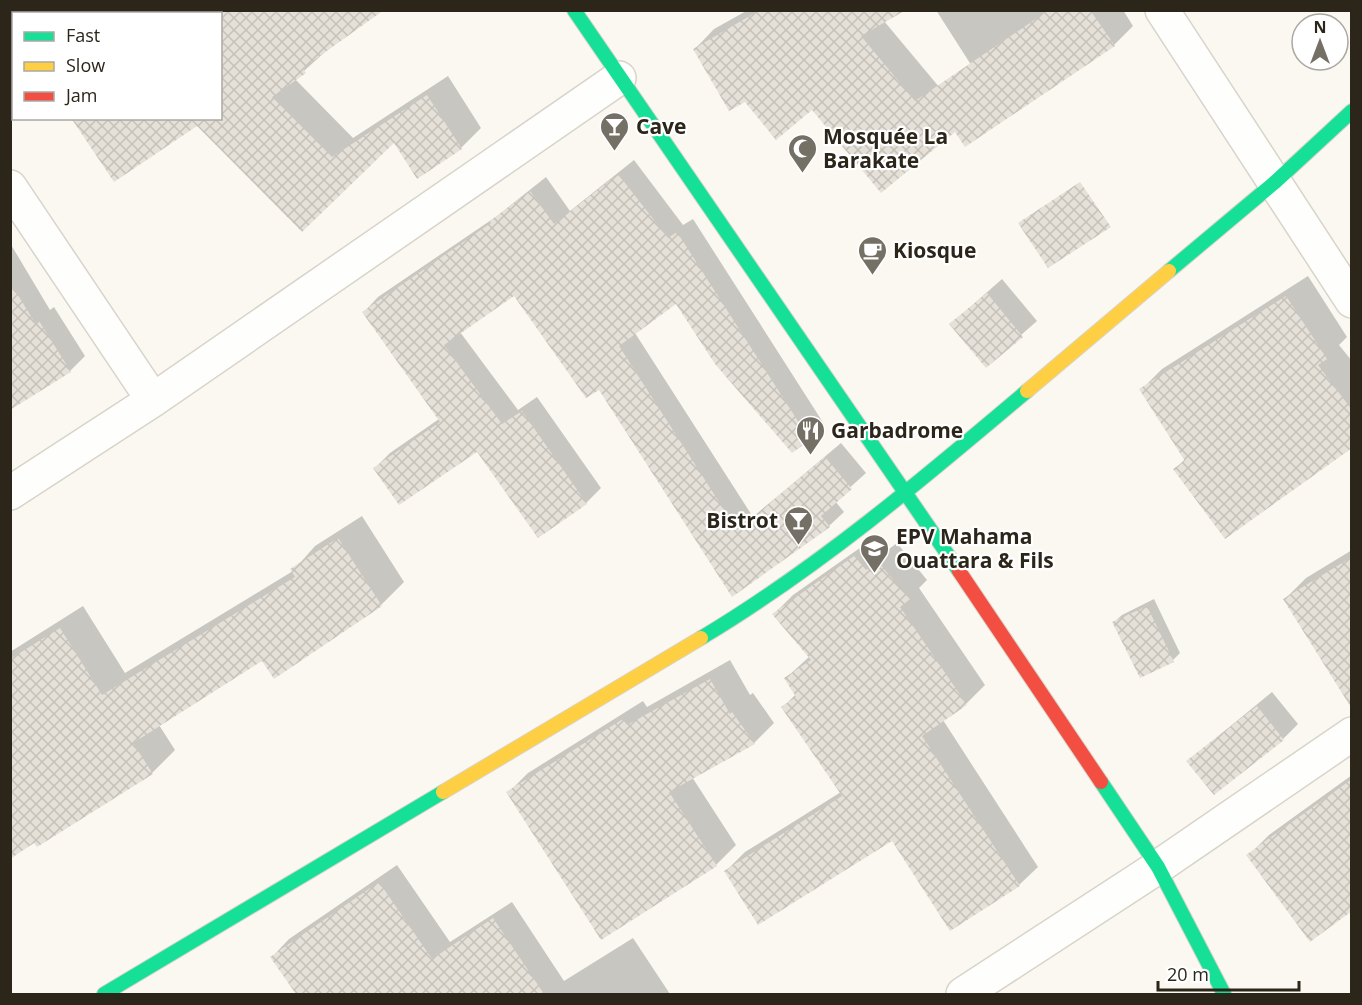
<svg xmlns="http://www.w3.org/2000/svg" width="1362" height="1005" font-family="'Open Sans',sans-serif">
  <defs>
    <pattern id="building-cross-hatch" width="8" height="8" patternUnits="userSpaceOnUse" patternTransform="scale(1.5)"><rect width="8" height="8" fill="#e5e1d8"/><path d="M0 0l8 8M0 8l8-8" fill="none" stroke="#c5c1b9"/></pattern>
  </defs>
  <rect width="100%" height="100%" fill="#fbf8f1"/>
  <!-- shadow -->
  <path fill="#0003" d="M125,10H380L325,52L295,79L353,138L448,76L481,128L461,148L394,140L302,230L197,124L73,118H220V14H120Z
    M748,10H903L884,21L965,118L812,108L746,100L695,49L714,29Z
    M936,10H1123L1133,26L1114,45L1005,118Z
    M634,160L683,225L693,219L824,424L809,439L677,302L635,333L753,517L841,443L866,473L835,501L844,512L829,526L732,594L599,387L514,294L460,332L518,410L537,397L601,488L586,503L477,450L375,468L390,453L439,419L364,312L378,297L497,216L546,177L570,211Z
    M10,243L50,310L54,307L85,356L70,371L10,408Z
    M1308,276L1347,337L1339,345L1352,361V446L1175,469L1185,459L1141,390L1162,369Z
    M1002,279L1037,321L986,366L951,324Z
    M362,516L404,582L381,605L263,659L159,725L175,750L152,773L10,857V652L83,606L125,673L293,571L315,546Z
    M874,538L885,552L897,543L927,580L919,588L985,685L966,704L943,720L1038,867L1019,885L892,839L726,871L745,852L841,792L783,707L796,694L786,678L810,656L774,614L793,595Z
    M1352,550V657L1285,599L1306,578Z
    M1154,599L1180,653L1173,660L1114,622L1122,615Z
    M730,660L750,695L753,693L774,723L754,743L692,777L736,845L716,865L508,793L528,773L643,701L647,707Z
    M1272,692L1298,724L1283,739L1188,761Z
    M1352,775V910L1248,856L1269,835Z
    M397,865L450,942L512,902L564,981L633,938L670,994H298L272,957L289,939Z"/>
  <!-- building -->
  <path fill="url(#building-cross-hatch)" d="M220,10H384L303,68L306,73L272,97L332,157L427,95L462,149L417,179L394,143L302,232L197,126L114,182L71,118H220Z
    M760,10H906L861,36L915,101L1049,10H1090L1115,46L965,147L955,132L881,193L812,110L776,140L745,102L729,111L693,49Z
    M618,174L668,238L677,232L810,440L792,453L715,364L676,304L619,346L737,530L825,457L852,489L821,516L830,527L732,597L599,390L586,398L514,296L444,345L502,424L522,411L587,504L538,538L477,452L399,505L373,468L440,422L362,312L491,223L490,221L530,191L554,224Z
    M1080,182L1111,227L1048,268L1018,223Z
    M10,282L35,323L39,321L71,372L10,410Z
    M987,293L1023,337L986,368L949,324Z
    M1286,296L1327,359L1318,365L1352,410V448L1225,539L1173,469L1185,461L1139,389Z
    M338,538L382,606L274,679L262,661L133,743L153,774L37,847L34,843L10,859V659L60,628L102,695L295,577L290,569Z
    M854,556L866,570L877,561L910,599L900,607L967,705L922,736L1020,886L950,931L892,841L758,925L724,871L842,796L781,707L796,697L784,678L811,660L772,614Z
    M1352,557V709L1283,599Z
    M1147,606L1174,662L1140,678L1112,622Z
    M710,679L730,714L732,712L755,744L669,792L717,866L601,940L506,792L623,719L627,725Z
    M1257,706L1284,740L1214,795L1186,761Z
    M1352,779V911L1310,942L1246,855Z
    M379,882L432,959L493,918L544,994H296L270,957Z"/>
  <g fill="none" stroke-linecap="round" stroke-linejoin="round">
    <defs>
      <path id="street" d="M1162,10L1352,301
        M10,187L153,400
        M10,493L153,400L619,78
        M963,994L1158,867L1352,734"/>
      <path id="fast" d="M574,10L959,571
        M1169,271L1274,183L1352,111
        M701,638C818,568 923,479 1027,391
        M1101,782L1158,867L1224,994
        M104,994L443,792"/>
      <path id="slow" d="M1027,391L1169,271
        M443,792L701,638"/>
      <path id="jam" d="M959,571L1101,782"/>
    </defs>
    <!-- street casing -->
    <use href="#street" stroke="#d8d4ca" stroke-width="36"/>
    <!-- fast casing -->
    <use href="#fast" stroke="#d8d4ca" stroke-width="16"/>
    <!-- slow casing -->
    <use href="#slow" stroke="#d8d4ca" stroke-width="16"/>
    <!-- jam casing -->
    <use href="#jam" stroke="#d8d4ca" stroke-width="16"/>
    <!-- street -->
    <use href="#street" stroke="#fefefd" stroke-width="33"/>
    <!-- fast -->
    <use href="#fast" stroke="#16e098" stroke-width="14"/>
    <!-- slow -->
    <use href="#slow" stroke="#ffcf43" stroke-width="14"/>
    <!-- jam -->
    <use href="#jam" stroke="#f24e42" stroke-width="14"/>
  </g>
  <!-- icons -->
  <defs>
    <symbol id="bar-pin" viewBox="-11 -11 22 30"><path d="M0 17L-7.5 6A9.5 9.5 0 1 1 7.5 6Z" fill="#747065" stroke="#fff"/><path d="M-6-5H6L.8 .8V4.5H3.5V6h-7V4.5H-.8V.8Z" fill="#fff"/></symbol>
    <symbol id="mosque-pin" viewBox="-11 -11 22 30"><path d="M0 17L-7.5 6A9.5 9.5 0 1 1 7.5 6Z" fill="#747065" stroke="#fff"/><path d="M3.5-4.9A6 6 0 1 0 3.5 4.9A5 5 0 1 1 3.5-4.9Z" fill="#fff"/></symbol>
    <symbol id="cafe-pin" viewBox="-11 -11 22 30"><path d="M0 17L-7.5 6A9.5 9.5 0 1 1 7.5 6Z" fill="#747065" stroke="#fff"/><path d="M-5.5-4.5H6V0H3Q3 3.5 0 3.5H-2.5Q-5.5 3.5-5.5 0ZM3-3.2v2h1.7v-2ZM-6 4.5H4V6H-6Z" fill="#fff"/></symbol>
    <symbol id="restaurant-pin" viewBox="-11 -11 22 30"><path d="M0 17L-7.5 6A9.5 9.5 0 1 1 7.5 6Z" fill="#747065" stroke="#fff"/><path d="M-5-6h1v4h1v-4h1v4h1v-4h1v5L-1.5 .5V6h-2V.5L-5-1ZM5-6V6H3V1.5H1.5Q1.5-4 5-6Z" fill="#fff"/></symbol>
    <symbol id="school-pin" viewBox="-11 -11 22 30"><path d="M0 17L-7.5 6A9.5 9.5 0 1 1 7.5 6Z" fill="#747065" stroke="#fff"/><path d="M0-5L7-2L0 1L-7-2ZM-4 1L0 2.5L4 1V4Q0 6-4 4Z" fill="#fff"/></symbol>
  </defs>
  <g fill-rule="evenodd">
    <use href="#bar-pin" x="598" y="110" width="33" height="45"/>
    <use href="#mosque-pin" x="786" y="132" width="33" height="45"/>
    <use href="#cafe-pin" x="856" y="234" width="33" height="45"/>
    <use href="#restaurant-pin" x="794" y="414" width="33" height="45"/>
    <use href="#bar-pin" x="782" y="504" width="33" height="45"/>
    <use href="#school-pin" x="858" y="532" width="33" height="45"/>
  </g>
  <g text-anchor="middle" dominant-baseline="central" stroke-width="4.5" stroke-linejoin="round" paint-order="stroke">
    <!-- poi labels -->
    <g font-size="21" font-weight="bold" fill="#2c261a" stroke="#fff" text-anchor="start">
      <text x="636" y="126">Cave</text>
      <text x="823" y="136">Mosquée La<tspan x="823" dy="24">Barakate</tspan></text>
      <text x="893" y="250">Kiosque</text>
      <text x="831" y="430">Garbadrome</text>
      <text x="778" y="520" text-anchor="end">Bistrot</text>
      <text x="896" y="536">EPV Mahama<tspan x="896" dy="24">Ouattara &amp; Fils</tspan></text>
    </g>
  </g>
  <!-- border -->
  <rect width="1362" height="1005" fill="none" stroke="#2c261a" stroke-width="24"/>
  <!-- legend -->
  <rect x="12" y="12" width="210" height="108" fill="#ffffff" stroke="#aba8a3" stroke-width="1.5"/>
  <rect x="24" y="32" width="30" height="9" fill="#16e098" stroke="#aba8a3" stroke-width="1.5"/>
  <text x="66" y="42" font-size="18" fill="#2c261a">Fast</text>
  <rect x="24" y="62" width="30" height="9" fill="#ffcf43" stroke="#aba8a3" stroke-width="1.5"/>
  <text x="66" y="72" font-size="18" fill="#2c261a">Slow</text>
  <rect x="24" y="92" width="30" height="9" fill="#f24e42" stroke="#aba8a3" stroke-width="1.5"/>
  <text x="66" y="102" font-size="18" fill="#2c261a">Jam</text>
  <!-- north arrow -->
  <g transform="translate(1320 42)"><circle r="28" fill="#ffffff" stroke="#aba8a3" stroke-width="1.5"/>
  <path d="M0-4.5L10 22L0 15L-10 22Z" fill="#747065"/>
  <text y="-9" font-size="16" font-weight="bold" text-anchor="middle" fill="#2c261a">N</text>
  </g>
  <!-- scale -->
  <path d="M1158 981v9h141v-9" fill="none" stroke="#2c261a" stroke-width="3"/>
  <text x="1167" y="981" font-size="18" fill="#2c261a" stroke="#ffffff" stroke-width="4.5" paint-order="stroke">20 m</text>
</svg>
